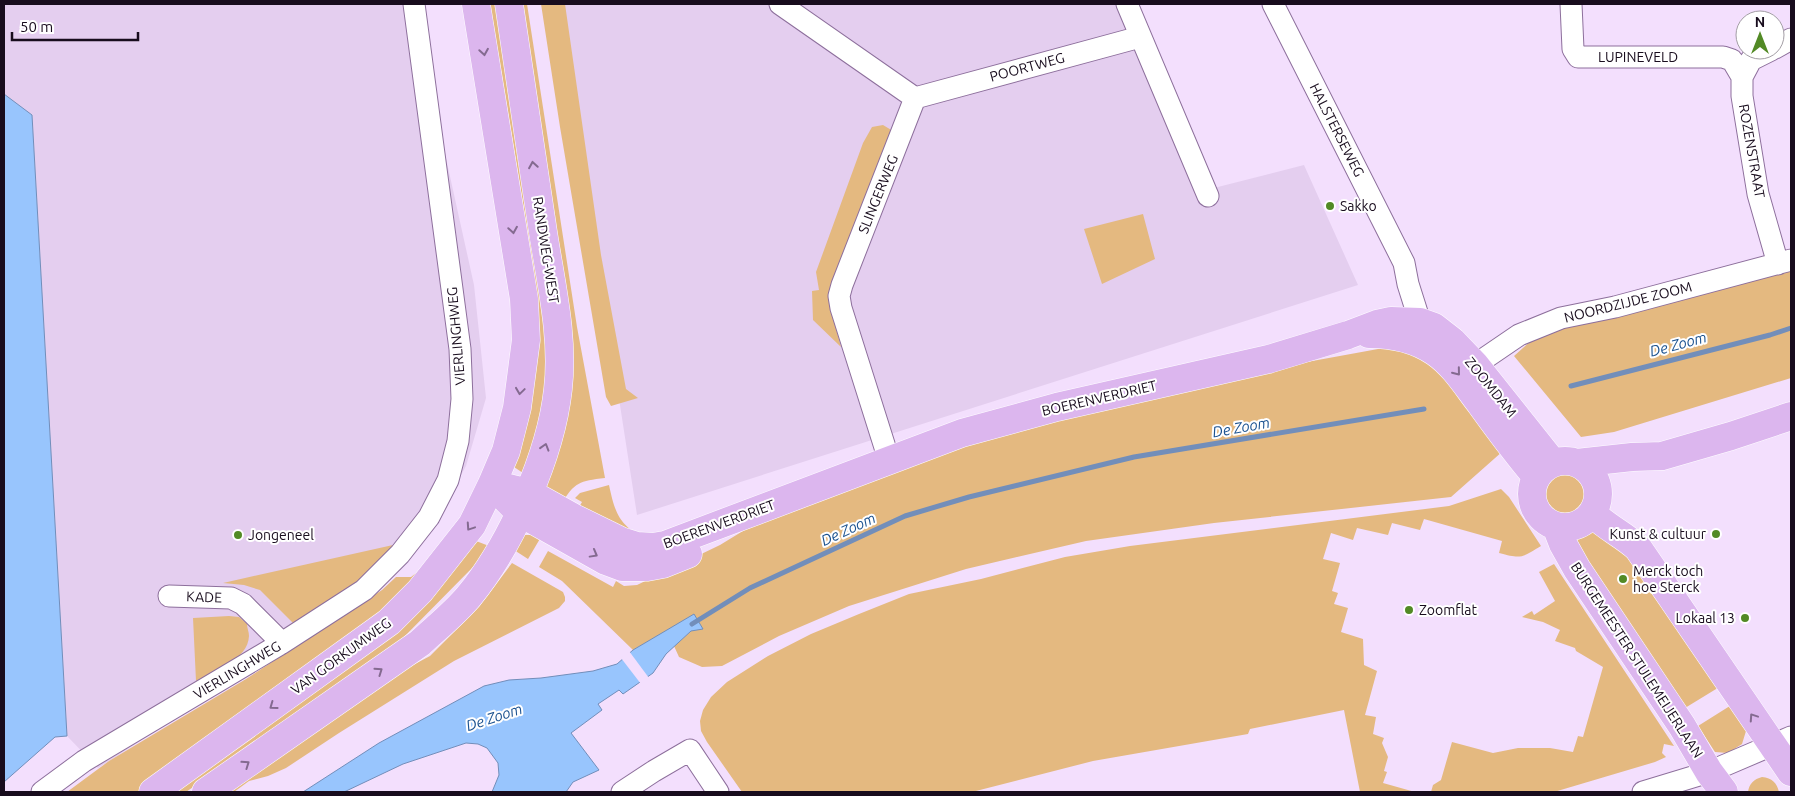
<svg xmlns="http://www.w3.org/2000/svg" width="1795" height="796" font-family="Ubuntu,sans-serif">
  <rect width="100%" height="100%" fill="#f3dffd"/>
  <!-- built -->
  <path fill="#e4ceef" d="M4,4H414L417,27L474,285L486,398L466,466L429,534L269,659L98,768L67,736L32,115L4,94Z
    M558,4H1124L1210,189L1304,165L1358,285L637,515Z"/>
  <!-- green -->
  <path fill="#e4b980" d="M490,4H498L550,338L544,412L526,475L514,467L531,409L538,337L534,270Z
    M514,4H527L577,327L605,478C579,481 575,482 561,504L544,494L559,421Z
    M541,4H565L601,255L626,389L638,398L611,406L606,397L560,127Z
    M883,125L898,134L832,314L841,347L813,320L812,291L819,290L816,272L863,143L872,127Z
    M1143,214L1155,259L1102,284L1084,229Z
    M1791,268V378L1614,432L1581,437L1514,356L1532,340L1578,322Z
    M1378,349H1395L1427,357L1503,451L1451,497L1214,523L1086,541L966,569L849,606L779,636L722,666L702,667L679,657L674,646L691,631L674,627L633,650L562,581L539,567L548,551L613,587L616,581L624,586L637,585L720,545L756,523L914,459L1198,382Z
    M1545 493a20 20 0 1 1 40 0a20 20 0 1 1-40 0Z
    M609,485C616,518 620,523 647,542L578,509L582,502L575,498L580,493Z
    M1501,489L1509,497L1541,546C1521,558 1522,559 1499,553L1502,541L1424,519L1420,530L1392,523L1388,535L1357,528L1353,540L1331,533L1323,559L1340,563L1332,591L1338,593L1334,604L1348,608L1341,632L1363,639L1364,665L1377,671L1365,715L1376,717L1373,734L1384,738L1382,743L1388,757L1384,771L1387,772L1383,783L1415,792H1360L1344,710L1250,729L1248,734L1093,761L972,792H742L707,742L701,731L700,721L703,710L711,697L727,682L768,656L811,634L859,614L909,594L981,579L1065,557L1130,546L1449,506Z
    M1589,527L1620,545L1721,686L1685,708L1580,554L1576,533Z
    M523,535H532L541,537L528,559L511,548Z
    M471,539L489,546L475,565L399,642L186,792H167Z
    M393,545L363,580L295,625L260,590L244,585L223,583Z
    M512,563L563,592L565,597V601L559,608L454,661L339,733L286,768L268,776L249,781L234,792H218L366,690L430,656L479,607Z
    M1554,564L1674,746L1664,744L1662,753L1666,757L1655,762L1554,792H1431L1433,785L1441,780L1452,742L1493,753L1518,748H1550L1573,752L1578,736L1583,737L1603,667L1576,651L1575,648L1555,641L1560,630L1543,622L1522,617L1532,611L1534,615L1555,601L1539,572Z
    M426,565L384,615L138,792H67L109,761L246,679L382,590L396,577H411Z
    M229,616L239,617L247,624C247,628 249,632 249,636C248,660 214,671 196,681L193,618Z
    M1733,704L1741,717L1746,731L1742,744L1728,753L1715,752L1698,726Z
    M1762,777C1772,778 1777,783 1779,792H1748C1749,784 1754,779 1762,777Z"/>
  <!-- water -->
  <path fill="#98c5fd" stroke="#728eba" d="M4,94L32,115L67,736L55,737L4,782Z
    M694,614L703,629L691,631L666,654L653,673L623,694L619,690L598,704L602,710L571,733L599,770L573,782L566,792H492L499,775L498,763L487,748L478,744L466,743L403,764L344,792H303L379,743L484,686L509,680L541,678L593,671L617,664L633,650Z"/>
  <!-- pier -->
  <path fill="#f3dffd" d="M629,651L649,678L641,684L621,658Z"/>
  <g fill="none" stroke-linecap="round" stroke-linejoin="round">
    <!-- stream -->
    <path stroke="#728eba" stroke-width="5" d="M1571,386L1770,335L1791,328
      M692,624L750,588L905,516L969,497L1134,457L1424,409"/>
    <defs>
      <path id="minor" d="M780,4L915,98L842,285L839,296L841,308L889,460
        M1127,4L1208,196
        M1273,4L1404,263L1408,284L1420,322
        M1571,4L1573,49L1578,57H1723L1732,60L1742,77
        M1775,48L1791,39
        M1771,50L1751,60L1742,77V96L1758,194L1778,264
        M915,98L1140,37
        M1475,365L1519,335L1561,318L1615,307L1791,260
        M169,596L231,598L243,604L282,643
        M42,792L84,761L282,643L364,590L400,554L429,517L448,480L458,441L462,399L460,349L414,4
        M622,792L654,771L690,750L718,792
        M1643,792L1709,772L1791,737"/>
      <path id="major" d="M1369,334C1391,334 1416,339 1435,352C1454,365 1466,385 1480,403C1498,428 1516,453 1536,476
        M1532 494a33 33 0 1 1 66 0a33 33 0 1 1-66 0Z
        M1577,463L1632,457L1662,456L1731,436L1791,416
        M492,484L529,493L574,518L621,541L637,546L653,547L665,545L962,433L1057,407L1269,359L1348,335L1377,324L1391,321L1420,322L1434,327L1452,341L1475,365L1553,463
        M507,500L519,512L606,561L622,567H647L663,564L688,554
        M1592,513C1606,527 1624,535 1638,548L1791,772
        M1556,526L1563,544L1577,569L1682,726L1709,772L1724,792
        M153,792L389,622L420,591L472,525L492,484L506,451L517,408L526,340L524,299L476,4
        M206,792L420,643C436,628 455,613 469,596C511,545 551,455 558,389C564,337 551,284 543,232C532,156 521,80 509,4"/>
    </defs>
    <!-- minor casing -->
    <use href="#minor" stroke="#8d6f9c" stroke-width="23"/>
    <!-- major casing -->
    <use href="#major" stroke="#fff" stroke-width="29"/>
    <!-- minor -->
    <use href="#minor" stroke="#fff" stroke-width="21"/>
    <!-- major -->
    <use href="#major" stroke="#dcb6ee" stroke-width="28"/>
  </g>
  <!-- one-way arrows -->
  <defs><path id="oneway-chevron" d="M-2-3.5L2.5 0L-2 3.5" fill="none" stroke-width="1.6" stroke-linecap="round" stroke-linejoin="round" transform="scale(1.25)"/></defs>
  <g stroke="#846a90">
    <use href="#oneway-chevron" transform="translate(484 52) rotate(81)"/>
    <use href="#oneway-chevron" transform="translate(533 165) rotate(-99)"/>
    <use href="#oneway-chevron" transform="translate(513 230) rotate(81)"/>
    <use href="#oneway-chevron" transform="translate(1457 372) rotate(51)"/>
    <use href="#oneway-chevron" transform="translate(520 391) rotate(98)"/>
    <use href="#oneway-chevron" transform="translate(545 447) rotate(-73)"/>
    <use href="#oneway-chevron" transform="translate(470 527) rotate(124)"/>
    <use href="#oneway-chevron" transform="translate(594 554) rotate(29)"/>
    <use href="#oneway-chevron" transform="translate(379 671) rotate(-35)"/>
    <use href="#oneway-chevron" transform="translate(273 706) rotate(144)"/>
    <use href="#oneway-chevron" transform="translate(1753 717) rotate(-124)"/>
    <use href="#oneway-chevron" transform="translate(246 764) rotate(-35)"/>
  </g>
  <!-- markers -->
  <g fill="#528a25" stroke="#fff" stroke-width="2">
    <circle cx="1330" cy="206" r="5"/>
    <circle cx="1716" cy="534" r="5"/>
    <circle cx="238" cy="535" r="5"/>
    <circle cx="1623" cy="579" r="5"/>
    <circle cx="1409" cy="610" r="5"/>
    <circle cx="1745" cy="618" r="5"/>
  </g>
  <g text-anchor="middle" dominant-baseline="central" stroke-width="4" stroke-linejoin="round" paint-order="stroke">
    <!-- street labels -->
    <g font-size="14" fill="#180c1d" stroke="#fff">
      <text x="1638" y="57">LUPINEVELD</text>
      <text transform="translate(1027 67) rotate(-15)">POORTWEG</text>
      <text transform="translate(1337 130) rotate(63)">HALSTERSEWEG</text>
      <text transform="translate(1752 151) rotate(80)">ROZENSTRAAT</text>
      <text transform="translate(878 194) rotate(-68)">SLINGERWEG</text>
      <text transform="translate(546 250) rotate(81)">RANDWEG-WEST</text>
      <text transform="translate(1628 302) rotate(-14)">NOORDZIJDE ZOOM</text>
      <text transform="translate(456 336) rotate(-95)">VIERLINGHWEG</text>
      <text transform="translate(1491 387) rotate(51)">ZOOMDAM</text>
      <text transform="translate(1099 398) rotate(-13)">BOERENVERDRIET</text>
      <text transform="translate(719 524) rotate(-20)">BOERENVERDRIET</text>
      <text transform="translate(204 597) rotate(2)">KADE</text>
      <text transform="translate(341 656) rotate(-36)">VAN GORKUMWEG</text>
      <text transform="translate(1637 660) rotate(57)">BURGEMEESTER STULEMEIJERLAAN</text>
      <text transform="translate(237 670) rotate(-31)">VIERLINGHWEG</text>
    </g>
    <!-- poi labels -->
    <g font-size="14" fill="#180c1d" stroke="#fff" text-anchor="start">
      <text x="1340" y="206">Sakko</text>
      <text x="1706" y="534" text-anchor="end">Kunst &amp; cultuur</text>
      <text x="248" y="535">Jongeneel</text>
      <text x="1633" y="571">Merck toch<tspan x="1633" dy="16">hoe Sterck</tspan></text>
      <text x="1419" y="610">Zoomflat</text>
      <text x="1735" y="618" text-anchor="end">Lokaal 13</text>
    </g>
    <!-- water labels -->
    <g font-size="15" font-style="italic" fill="#1b5290" stroke="#fff">
      <text transform="translate(1678 344) rotate(-15)">De Zoom</text>
      <text transform="translate(1241 427) rotate(-10)">De Zoom</text>
      <text transform="translate(848 529) rotate(-25)">De Zoom</text>
      <text transform="translate(494 717) rotate(-18)">De Zoom</text>
    </g>
  </g>
  <!-- border -->
  <rect width="1795" height="796" fill="none" stroke="#180c1d" stroke-width="10"/>
  <!-- north arrow -->
  <g transform="translate(1760 35)"><circle r="24" fill="#ffffff" stroke="#a39ea5"/>
  <path d="M0-4L9 19L0 12L-9 19Z" fill="#528a25"/>
  <text y="-8" font-size="14" font-weight="bold" text-anchor="middle" fill="#180c1d">N</text>
  </g>
  <!-- scale -->
  <path d="M12 32v8h126v-8" fill="none" stroke="#180c1d" stroke-width="2.5"/>
  <text x="20" y="32" font-size="15" fill="#180c1d" stroke="#ffffff" stroke-width="4" paint-order="stroke">50 m</text>
</svg>
